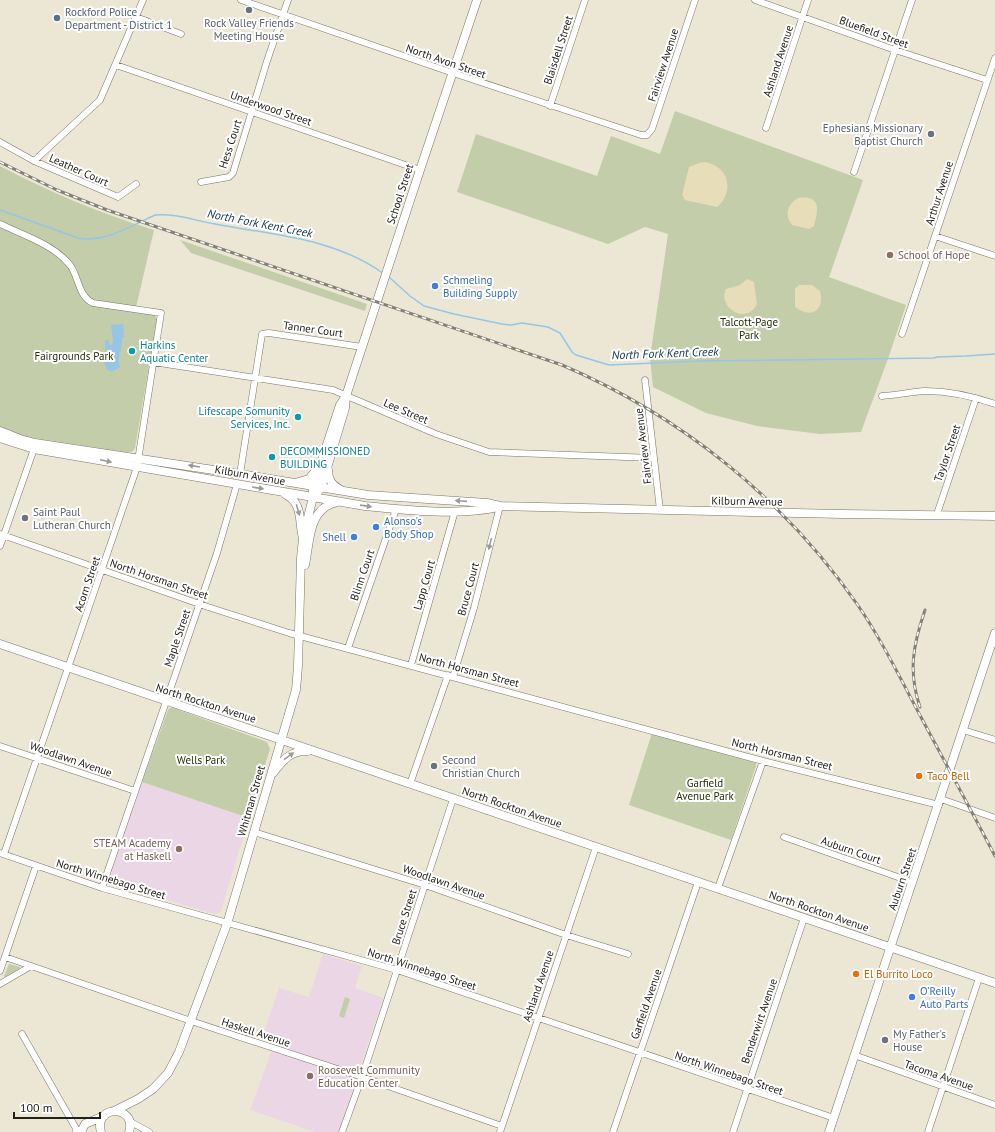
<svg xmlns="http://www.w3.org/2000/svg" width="995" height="1132" font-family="'PT Sans',sans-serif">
  <rect width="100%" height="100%" fill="#ece7d5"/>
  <!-- education -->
  <path fill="#ead6e5" d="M142,782L249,818L221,911L220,913L215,914L108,883Z
    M323,954L362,966L355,988L383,998L339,1132H315L250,1110L275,1042L262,1038L279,988L309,997Z"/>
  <!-- green -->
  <path fill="#c3cdaa" d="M675,111L863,180L829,277L906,305L889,356L861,432L820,434L757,426L706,413L653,387L650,358L668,234L645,227L608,244L457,192L476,134L597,176L611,136L660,154Z
    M0,166C49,192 100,213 154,230L135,312L154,315L157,319L135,448L132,452H125L27,437L0,427Z
    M180,240L367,304L365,311L191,253Z
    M170,708H173L267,742L270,749L249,818L142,782L168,710Z
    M652,733L756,762V766L731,840L629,805Z
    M9,964L20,967L19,969L5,977L4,976Z
    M345,997L350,999L344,1018L339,1016Z"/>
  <!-- sand -->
  <path fill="#e7ddb8" d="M705,162C729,166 735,192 717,207L685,200L682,195L689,167L699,163Z
    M798,198C822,195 818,210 814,226L809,229L792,225C784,215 787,205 798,198Z
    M747,279L754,282L757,304C746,326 717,307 726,289L740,285Z
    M799,285H812L820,291C825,311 811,319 795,307V289Z"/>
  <!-- water -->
  <path fill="#96c5e6" d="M123,324L124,337L122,338C123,349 116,358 120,367C106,376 108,369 102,359L107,355L109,350V349L105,351V340H109V344L111,345L113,342L111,325Z"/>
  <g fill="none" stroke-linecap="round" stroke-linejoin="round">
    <!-- stream -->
    <path stroke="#96c5e6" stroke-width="1.5" d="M0,210L78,238C105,243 131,226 155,215C175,213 196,221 215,224C273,235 335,238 384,274
      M389,277L410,296L424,306L454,314L502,324L511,325L522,323L548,327L560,333L572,352L576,355L609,365L699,361L934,358L937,357L966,356L995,354"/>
    <defs>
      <path id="minor" d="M241,0L453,73L641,135H647L652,129L695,0
        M755,0L895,50L987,80
        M136,17L181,34
        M116,65L420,170
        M550,106L585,0
        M766,128L808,0
        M0,142L34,161L118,197L136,184
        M34,161L100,100L143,0
        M854,172L912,0
        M201,182L229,177L233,173L267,61L288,0
        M0,224C23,235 53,244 70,265C79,277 78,296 93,303L161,313L137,467L4,854
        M935,236L995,256
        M902,334L995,58
        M153,362L333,390L436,434L489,452L654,458
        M645,380L660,510
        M882,396C897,395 911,392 925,391C950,391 972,396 995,404
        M240,474L262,334L269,333L362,347
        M937,514L976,398
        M0,534L208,607L289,633L763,761L939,805
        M0,546L35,446
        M348,648L396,509
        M411,665L455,511
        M453,677L474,608L500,506
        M963,730L995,740
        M0,746L135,791
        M410,784L448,675
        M941,799L995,818
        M254,832L425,885L566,935L628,954
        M784,837L912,882
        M0,853L102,888L397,970L834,1118
        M102,888L217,553L237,484
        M718,888L763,761
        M5,957L191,1021L362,1077L502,1126
        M0,971L36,866
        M0,984L31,966
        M22,1034L78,1132
        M854,1055L995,1105
        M129,1121L149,1132
        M342,1132L362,1077L453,799
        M500,1132L596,847
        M613,1132L698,882
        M733,1132L804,918
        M928,1132L979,978"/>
      <path id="major" d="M0,431L20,439L35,443L240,474L368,495L487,503L500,506L842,514L995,516
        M0,438L34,449L365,506C405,510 459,516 498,507
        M328,470C328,480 332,485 341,490
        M295,483L309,479L317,469
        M313,492V487L340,405L346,396
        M285,494C302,503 299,517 302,534
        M305,565C310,541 308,508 337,502
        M0,644L995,983
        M273,773C283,760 291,750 308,751
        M114,1111L138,1099L153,1089L168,1073L179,1052L227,924L296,690L298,666L301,558L303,538L313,497L321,488L345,408L346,396L420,170L477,0
        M77,1132L82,1130L85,1124L104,1116
        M101,1132C93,1104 138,1105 129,1132
        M829,1132L995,633"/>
    </defs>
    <!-- minor casing -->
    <use href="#minor" stroke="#797565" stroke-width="7"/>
    <!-- major casing -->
    <use href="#major" stroke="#797565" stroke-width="9"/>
    <!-- minor -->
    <use href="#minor" stroke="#fff" stroke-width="6"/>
    <!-- major -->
    <use href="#major" stroke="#fff" stroke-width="8"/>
    <defs>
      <path id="rail" d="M0,162L57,190L107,210L562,365C681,416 783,498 857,604C882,640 901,680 922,719C946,764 971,810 995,856
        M920,707C908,672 913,645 925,610"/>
    </defs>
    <!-- rail casing -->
    <use href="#rail" stroke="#838074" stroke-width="3"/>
    <!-- rail -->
    <use href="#rail" stroke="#fff" stroke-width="1.5" stroke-dasharray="4.5" stroke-linecap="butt"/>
  </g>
  <!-- one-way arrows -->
  <defs><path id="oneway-solid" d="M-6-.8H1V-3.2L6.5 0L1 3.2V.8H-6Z"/></defs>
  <g fill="#9c9b98">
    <use href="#oneway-solid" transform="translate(106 461) rotate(12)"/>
    <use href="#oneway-solid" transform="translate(194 466) rotate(-171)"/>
    <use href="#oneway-solid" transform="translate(258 488) rotate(9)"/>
    <use href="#oneway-solid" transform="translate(461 501) rotate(-176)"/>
    <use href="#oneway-solid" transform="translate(366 506) rotate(8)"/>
    <use href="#oneway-solid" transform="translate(298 510) rotate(74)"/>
    <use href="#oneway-solid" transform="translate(490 544) rotate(104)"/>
    <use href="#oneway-solid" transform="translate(289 756) rotate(-36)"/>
  </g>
  <!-- markers -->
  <g fill="#6b7280" stroke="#fff" stroke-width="1.5">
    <circle cx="249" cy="10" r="4"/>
    <circle cx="931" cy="134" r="4"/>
    <circle cx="25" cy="518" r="4"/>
    <circle cx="434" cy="766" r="4"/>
    <circle cx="885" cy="1040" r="4"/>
  </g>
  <circle fill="#5c6f8a" stroke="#fff" stroke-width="1.5" cx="57" cy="18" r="4"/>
  <g fill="#8d6e63" stroke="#fff" stroke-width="1.5">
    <circle cx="890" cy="255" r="4"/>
    <circle cx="179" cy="849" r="4"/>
    <circle cx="310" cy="1076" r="4"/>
  </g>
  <g fill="#3f7fe0" stroke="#fff" stroke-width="1.5">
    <circle cx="435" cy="286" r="4"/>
    <circle cx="376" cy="527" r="4"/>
    <circle cx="354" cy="537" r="4"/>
    <circle cx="912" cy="997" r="4"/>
  </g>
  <g fill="#0f9aa8" stroke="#fff" stroke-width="1.5">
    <circle cx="132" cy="351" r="4"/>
    <circle cx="298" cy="417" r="4"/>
    <circle cx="272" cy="457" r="4"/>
  </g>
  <g fill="#e8710a" stroke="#fff" stroke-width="1.5">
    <circle cx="919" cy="776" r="4"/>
    <circle cx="856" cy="974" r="4"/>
  </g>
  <g text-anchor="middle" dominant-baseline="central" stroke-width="4" stroke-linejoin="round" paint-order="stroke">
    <!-- service labels -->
    <g font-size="11" fill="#4e5e75" stroke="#fff" text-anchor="start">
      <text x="65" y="12">Rockford Police<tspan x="65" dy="13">Department - District 1</tspan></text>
    </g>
    <!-- worship labels -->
    <g font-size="11" fill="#5b616d" stroke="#fff" text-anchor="start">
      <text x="249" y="23" text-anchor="middle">Rock Valley Friends<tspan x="249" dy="13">Meeting House</tspan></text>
      <text x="923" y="128" text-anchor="end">Ephesians Missionary<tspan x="923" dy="13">Baptist Church</tspan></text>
      <text x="33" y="512">Saint Paul<tspan x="33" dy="13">Lutheran Church</tspan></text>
      <text x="442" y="760">Second<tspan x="442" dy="13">Christian Church</tspan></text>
      <text x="893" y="1034">My Father's<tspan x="893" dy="13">House</tspan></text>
    </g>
    <!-- street labels -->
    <g font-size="11" fill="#23211b" stroke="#fff">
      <text transform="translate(874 32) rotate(20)">Bluefield Street</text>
      <text transform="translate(558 50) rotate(-72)">Blaisdell Street</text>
      <text transform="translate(446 61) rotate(19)">North Avon Street</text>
      <text transform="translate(778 61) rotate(-72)">Ashland Avenue</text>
      <text transform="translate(663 65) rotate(-72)">Fairview Avenue</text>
      <text transform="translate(271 108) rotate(19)">Underwood Street</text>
      <text transform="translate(230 144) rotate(-72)">Hess Court</text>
      <text transform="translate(79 170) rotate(24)">Leather Court</text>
      <text transform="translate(939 193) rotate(-72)">Arthur Avenue</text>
      <text transform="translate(400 194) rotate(-72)">School Street</text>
      <text transform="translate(313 329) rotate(8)">Tanner Court</text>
      <text transform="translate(406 411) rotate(23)">Lee Street</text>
      <text transform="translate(643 446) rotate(-97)">Fairview Avenue</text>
      <text transform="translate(947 453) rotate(-71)">Taylor Street</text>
      <text transform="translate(250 475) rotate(10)">Kilburn Avenue</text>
      <text transform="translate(747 501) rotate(1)">Kilburn Avenue</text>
      <text transform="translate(362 575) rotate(-71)">Blinn Court</text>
      <text transform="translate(159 579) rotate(19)">North Horsman Street</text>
      <text transform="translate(87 584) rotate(-71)">Acorn Street</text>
      <text transform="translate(424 585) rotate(-74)">Lapp Court</text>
      <text transform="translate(468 589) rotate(-75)">Bruce Court</text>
      <text transform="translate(177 638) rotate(-71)">Maple Street</text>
      <text transform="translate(469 670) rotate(15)">North Horsman Street</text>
      <text transform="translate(206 703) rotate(18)">North Rockton Avenue</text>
      <text transform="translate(782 754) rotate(14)">North Horsman Street</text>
      <text transform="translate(71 759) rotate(19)">Woodlawn Avenue</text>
      <text transform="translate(251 801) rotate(-74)">Whitman Street</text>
      <text transform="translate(512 807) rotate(19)">North Rockton Avenue</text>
      <text transform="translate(851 850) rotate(19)">Auburn Court</text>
      <text transform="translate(111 879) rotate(17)">North Winnebago Street</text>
      <text transform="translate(902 879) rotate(-71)">Auburn Street</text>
      <text transform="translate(444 882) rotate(19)">Woodlawn Avenue</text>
      <text transform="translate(819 911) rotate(19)">North Rockton Avenue</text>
      <text transform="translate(404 917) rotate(-72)">Bruce Street</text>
      <text transform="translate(422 969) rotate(18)">North Winnebago Street</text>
      <text transform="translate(538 986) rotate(-71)">Ashland Avenue</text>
      <text transform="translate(646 1004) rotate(-71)">Garfield Avenue</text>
      <text transform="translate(759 1021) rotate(-71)">Benderwirt Avenue</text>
      <text transform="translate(256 1032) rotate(18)">Haskell Avenue</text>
      <text transform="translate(729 1073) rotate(19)">North Winnebago Street</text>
      <text transform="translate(939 1075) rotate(19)">Tacoma Avenue</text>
    </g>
    <!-- education labels -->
    <g font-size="11" fill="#785e54" stroke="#fff" text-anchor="start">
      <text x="898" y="255">School of Hope</text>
      <text x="171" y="843" text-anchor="end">STEAM Academy<tspan x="171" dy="13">at Haskell</tspan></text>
      <text x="318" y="1070">Roosevelt Community<tspan x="318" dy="13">Education Center</tspan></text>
    </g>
    <!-- shop labels -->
    <g font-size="11" fill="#366cbe" stroke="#fff" text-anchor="start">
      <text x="443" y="280">Schmeling<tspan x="443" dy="13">Building Supply</tspan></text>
      <text x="384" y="521">Alonso's<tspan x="384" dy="13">Body Shop</tspan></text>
      <text x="346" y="537" text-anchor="end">Shell</text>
      <text x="920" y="991">O'Reilly<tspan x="920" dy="13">Auto Parts</tspan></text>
    </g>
    <!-- park labels -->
    <g font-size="11" fill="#262e08" stroke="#fff">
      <text x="749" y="322">Talcott-Page<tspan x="749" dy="13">Park</tspan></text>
      <text x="74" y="356">Fairgrounds Park</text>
      <text x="201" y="760">Wells Park</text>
      <text x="705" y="783">Garfield<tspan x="705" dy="13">Avenue Park</tspan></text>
    </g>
    <!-- culture labels -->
    <g font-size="11" fill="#0d838f" stroke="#fff" text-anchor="start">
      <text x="140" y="345">Harkins<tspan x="140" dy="13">Aquatic Center</tspan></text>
      <text x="290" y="411" text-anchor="end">Lifescape Somunity<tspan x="290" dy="13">Services, Inc.</tspan></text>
      <text x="280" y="451">DECOMMISSIONED<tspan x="280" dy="13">BUILDING</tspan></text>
    </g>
    <!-- food labels -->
    <g font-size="11" fill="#c56008" stroke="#fff" text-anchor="start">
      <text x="927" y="776">Taco Bell</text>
      <text x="864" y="974">El Burrito Loco</text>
    </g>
    <!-- water labels -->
    <g font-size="12" font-style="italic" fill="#0d334a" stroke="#fff">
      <text transform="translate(260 223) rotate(11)">North Fork Kent Creek</text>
      <text transform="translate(665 353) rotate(-2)">North Fork Kent Creek</text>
    </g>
  </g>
  <!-- scale -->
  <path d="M14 1112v6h86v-6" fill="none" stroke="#23211b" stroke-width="2"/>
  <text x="20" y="1112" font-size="12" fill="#23211b" stroke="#ffffff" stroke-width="3" paint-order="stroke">100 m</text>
</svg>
